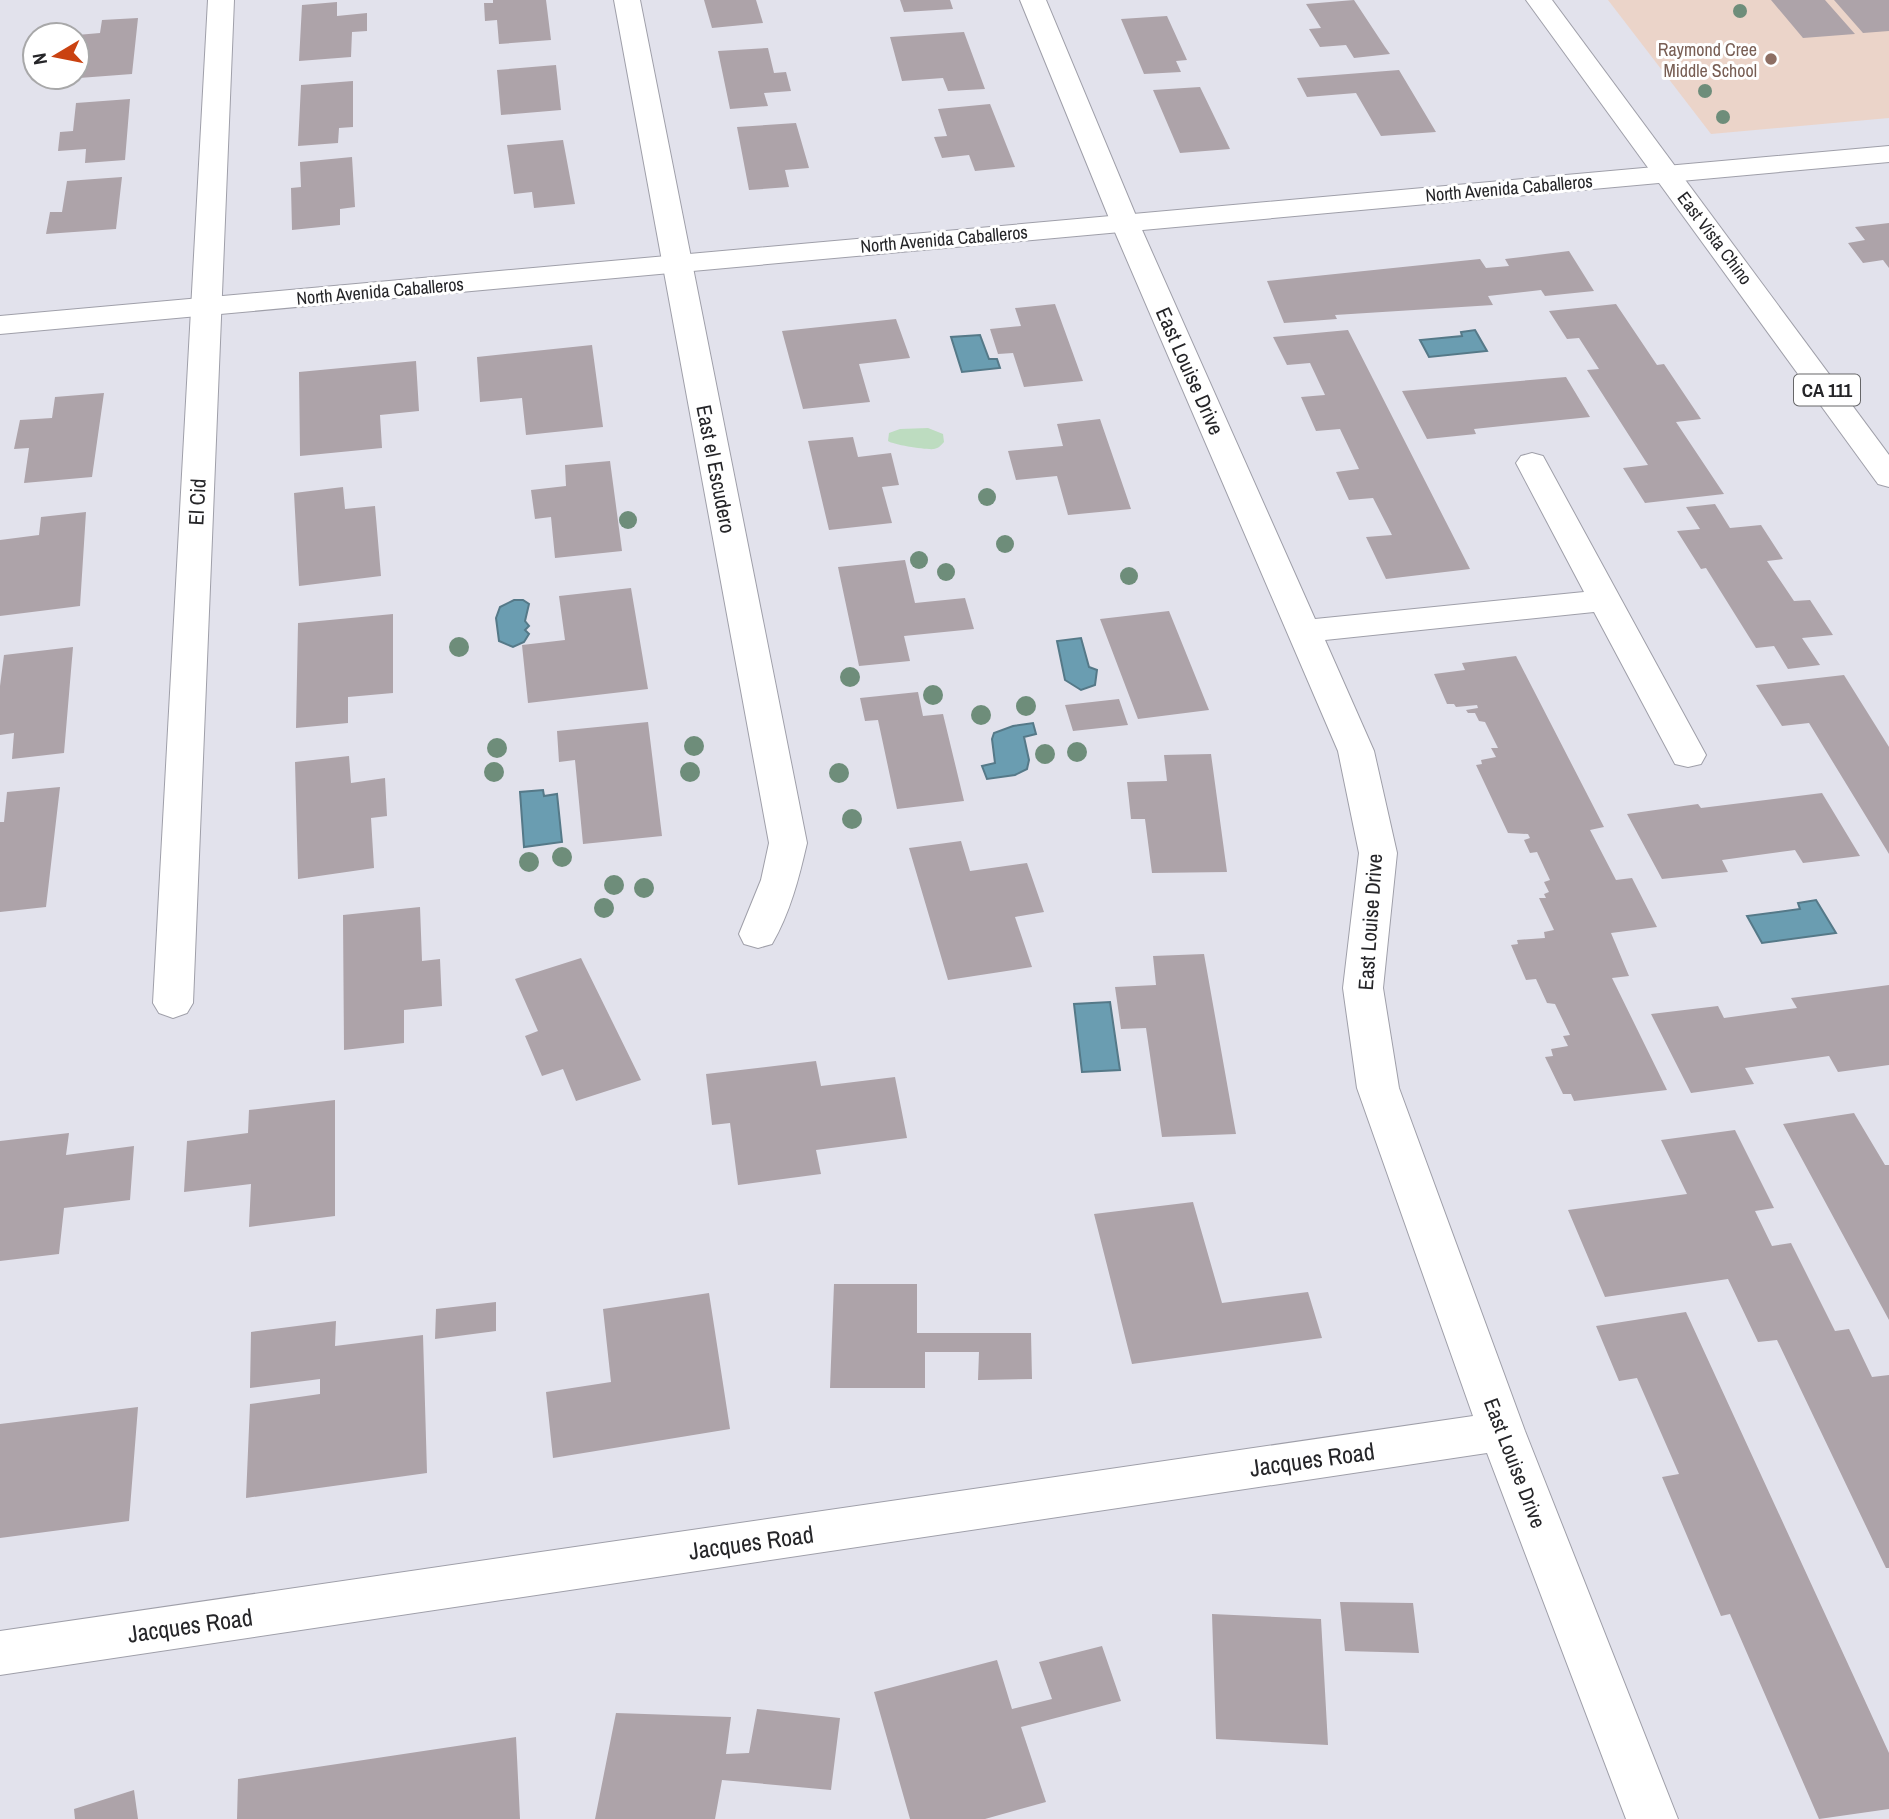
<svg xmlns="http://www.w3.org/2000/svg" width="1889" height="1819" font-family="'Archivo Narrow',sans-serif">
  <rect width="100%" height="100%" fill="#e2e2ec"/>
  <!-- education -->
  <path fill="#ebd4c9" d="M1608,0H1889V118L1711,134Z"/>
  <!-- green -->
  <path fill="#bddcc0" d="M928,428L943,434L944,442C940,446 939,448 934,449C927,450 894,445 888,441L889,433L900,429Z"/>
  <!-- water -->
  <path fill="#6a9db1" stroke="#557988" stroke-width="2" d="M1475,330L1487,351L1429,357L1420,340L1462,336L1461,332Z
    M980,335L989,359H997L1000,368L962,372L951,337Z
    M514,600H523L529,604L525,621L529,626L525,630L529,634L524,642L513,647L499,641L496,618L500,607Z
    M1081,638L1089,667L1097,670L1095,685L1081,690L1065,680L1057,641Z
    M1033,723L1036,734L1024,737L1029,760L1027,769L1015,775L987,779L982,766L995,763L992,739L994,733L1013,726Z
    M543,790L544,796L557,794L562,842L524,847L520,792Z
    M1816,900L1836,933L1762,943L1747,916L1800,909L1798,903Z
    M1110,1002L1120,1070L1082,1072L1074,1004Z"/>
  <!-- building -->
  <path fill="#ada3a9" d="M493,0H546L551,40L499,44L497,20L485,21L484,3H493Z
    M704,0H756L763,23L712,28Z
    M900,0H950L953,9L904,12Z
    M1354,0L1385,47L1390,54L1354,58L1346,45L1320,47L1309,29L1321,28L1306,4Z
    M1771,0H1825L1855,34L1803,38Z
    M1834,0H1889V31L1863,33Z
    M337,2V16L367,13V31L352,32L351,57L299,61L302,5Z
    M1167,16L1187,60L1176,61L1181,72L1144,74L1121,19Z
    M138,18L132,74L79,78L82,53H77V35L100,33L102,20Z
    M964,32L985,89L948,91L943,78L902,81L890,37Z
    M768,48L774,73L786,72L791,91L764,93L768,106L730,109L718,51Z
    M556,65L561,110L501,115L497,70Z
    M1399,70L1436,132L1381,136L1356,93L1307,97L1297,78Z
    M353,81V127L339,128L338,143L298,146L301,85Z
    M1200,87L1230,149L1180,153L1153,90Z
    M130,99L125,160L85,163L86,149L58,151L60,132L73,131L76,103Z
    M990,104L1015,167L975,171L969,155L942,158L934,137L947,136L938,109Z
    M796,123L809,168L785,170L789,187L749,190L737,127Z
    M563,140L575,204L534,208L532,192L514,194L507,145Z
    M352,157L355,207L340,209V225L292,230L291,188L301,187L300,162Z
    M122,177L116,229L46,234L50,212H62L67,181Z
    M1889,223V268L1883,260L1863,263L1848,243L1865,240L1855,227Z
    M1569,251L1594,291L1545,296L1541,290L1488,296L1493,305L1335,315L1337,319L1284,323L1267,281L1480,259L1486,268L1509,266L1505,259Z
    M1055,304L1083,381L1024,387L1013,353L998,354L990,329L1021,326L1015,308Z
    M1616,304L1657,365L1664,364L1701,419L1676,422L1724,494L1645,503L1623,468L1648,465L1587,370L1599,369L1579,338L1567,339L1549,311Z
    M896,319L910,358L859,364L870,402L803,409L782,331Z
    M1348,330L1470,569L1386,579L1366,537L1392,535L1373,498L1349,500L1336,472L1359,469L1340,429L1316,431L1301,397L1325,395L1310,363L1287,365L1273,337Z
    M592,345L603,427L526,435L522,398L480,402L477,357Z
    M416,361L419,411L380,415L382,448L300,456L299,372Z
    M1566,377L1590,417L1474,429L1476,434L1427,439L1402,391Z
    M104,393L92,477L24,483L29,448L14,449L20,420L52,418L55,397Z
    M1100,419L1131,509L1068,515L1057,476L1016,480L1008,451L1063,446L1057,424Z
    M853,437L858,457L891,453L899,485L882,487L892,523L829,530L808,441Z
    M610,461L622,551L555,558L551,517L535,519L531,490L566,486L565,465Z
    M343,487L345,509L375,506L381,576L299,586L294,493Z
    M1715,504L1730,528L1761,525L1783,559L1767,561L1794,601L1810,600L1833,635L1802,638L1820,665L1788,669L1774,646L1756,648L1706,568L1701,569L1677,531L1700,529L1686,507Z
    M86,512L80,606L0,616V540L39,535L41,517Z
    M905,560L915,603L965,598L974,629L904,636L910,661L859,666L838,567Z
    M631,588L648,689L528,703L522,645L565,640L559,596Z
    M1169,611L1209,710L1138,719L1100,619Z
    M393,614V693L348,697V723L296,728L298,623Z
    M73,647L64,753L12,759L14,733L0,735V686L4,655Z
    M1516,656L1604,827L1590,830L1616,880L1632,878L1657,927L1611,933L1629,976L1612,978L1667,1090L1574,1101L1571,1094H1563L1545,1057L1553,1056L1551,1049L1568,1046L1563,1036L1570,1035L1555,1004L1547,1003L1536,979L1526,980L1511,945L1518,944L1517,940L1545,938L1544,932L1554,930L1539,898H1546L1544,894L1549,892L1544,882L1550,880L1537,852L1530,853L1524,840L1530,838L1528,834L1508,833L1476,765L1482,764L1481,760L1496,757L1491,748H1498L1485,722L1479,721L1475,713H1468L1466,710L1478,708L1477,705L1456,707L1454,704H1447L1434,674L1465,670L1462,663Z
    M1844,675L1889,747V854L1809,723L1782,726L1756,685Z
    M918,692L923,716L943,714L964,801L897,809L878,720L865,721L860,698Z
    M1119,699L1128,725L1073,731L1065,705Z
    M648,722L662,836L583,844L575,760L559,762L557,731Z
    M1211,754L1227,872L1152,873L1145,819H1131L1127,782L1167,781L1164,755Z
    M349,756L351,783L385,778L387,816L371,818L374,868L298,879L295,762Z
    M60,787L46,907L0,912V822H4L7,792Z
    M1822,793L1860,856L1803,863L1795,850L1722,860L1728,872L1662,879L1627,814L1698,804L1701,808Z
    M961,841L970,871L1027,863L1044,912L1015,917L1032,967L948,980L909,848Z
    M420,907L422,961L440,959L442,1006L404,1010V1043L344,1050L343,915Z
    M1204,954L1236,1134L1162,1137L1146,1028L1121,1029L1115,987L1156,985L1153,956Z
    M581,958L641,1080L576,1101L563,1069L542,1076L525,1036L538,1031L515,979Z
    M1889,985V1065L1838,1072L1829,1056L1745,1068L1754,1084L1691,1093L1651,1014L1718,1006L1724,1018L1797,1008L1791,998Z
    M816,1061L821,1086L895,1077L907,1138L816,1150L821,1174L738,1185L730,1123L712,1125L706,1074Z
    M335,1100V1216L249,1227L251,1184L184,1192L187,1141L248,1133L249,1110Z
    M1854,1113L1885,1165H1889V1320L1783,1124Z
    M1735,1130L1774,1208L1755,1211L1772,1246L1791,1243L1835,1331L1849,1329L1872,1377L1889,1375V1568H1886L1777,1340L1758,1342L1728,1279L1605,1297L1568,1210L1687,1194L1661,1140Z
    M69,1133L66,1155L134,1146L130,1200L64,1208L59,1254L0,1261V1141Z
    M1193,1202L1222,1303L1308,1292L1322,1338L1132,1364L1094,1214Z
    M834,1284H917V1333H1031L1032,1379L978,1380L979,1352H925V1388H830Z
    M709,1293L730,1429L553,1458L546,1392L611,1382L603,1309Z
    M496,1302V1331L435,1339L436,1309Z
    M1686,1312L1889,1753V1809L1819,1819L1730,1614L1721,1616L1662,1477L1679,1474L1637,1378L1619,1381L1596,1326Z
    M336,1321L335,1346L423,1335L427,1473L246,1498L250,1404L320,1394V1379L250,1388L251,1332Z
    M138,1407L129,1521L0,1538V1424Z
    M1340,1602L1413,1603L1419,1653L1345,1651Z
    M1212,1614L1321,1619L1328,1745L1216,1739Z
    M1102,1646L1121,1701L1021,1727L1046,1802L985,1819H910L874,1692L997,1660L1012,1709L1052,1699L1039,1662Z
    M757,1709L840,1718L831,1790L722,1780L715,1819H595L616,1713L731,1717L726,1754L749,1753Z
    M516,1737L520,1819H237L238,1779Z
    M134,1790L138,1819H75L74,1809Z"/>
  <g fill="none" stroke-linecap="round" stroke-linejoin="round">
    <defs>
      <path id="minor" d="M208,0H234L193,1003L187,1013L173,1018L159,1013L153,1003Z
        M614,0H640L807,843C799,878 790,913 772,944L758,948L744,944L739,934L761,880L769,843Z
        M1020,0H1046L1139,223L1315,619L1584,592L1516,463L1521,456L1532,453L1543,456L1706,755L1701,764L1688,767L1675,764L1594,612L1325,640L1374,751L1397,853L1383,988L1399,1088L1525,1431L1678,1819H1626L1487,1453L0,1675V1631L1473,1416L1357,1088L1343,988L1359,853L1338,751L1111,223Z"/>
      <path id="tertiary" d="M1889,146V162L0,334V316Z"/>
      <path id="primary" d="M1526,0H1552L1889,455V487L1878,484Z"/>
    </defs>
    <!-- minor casing -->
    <use href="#minor" stroke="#9f9fa9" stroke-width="2"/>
    <!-- tertiary casing -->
    <use href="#tertiary" stroke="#9f9fa9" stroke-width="2"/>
    <!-- primary casing -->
    <use href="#primary" stroke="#9f9fa9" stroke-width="2"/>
    <!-- minor -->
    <use href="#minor" fill="#fff" fill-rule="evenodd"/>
    <!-- tertiary -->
    <use href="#tertiary" fill="#fff" fill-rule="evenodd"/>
    <!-- primary -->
    <use href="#primary" fill="#fff" fill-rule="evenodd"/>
  </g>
  <!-- trees -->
  <g fill="#6e8d7a">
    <circle cx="1740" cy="11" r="7"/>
    <circle cx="1705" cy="91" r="7"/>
    <circle cx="1723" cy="117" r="7"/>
    <circle cx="987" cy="497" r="9"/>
    <circle cx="628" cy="520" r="9"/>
    <circle cx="1005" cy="544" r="9"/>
    <circle cx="919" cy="560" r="9"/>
    <circle cx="946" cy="572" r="9"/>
    <circle cx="1129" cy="576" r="9"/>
    <circle cx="459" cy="647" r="10"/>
    <circle cx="850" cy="677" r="10"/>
    <circle cx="933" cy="695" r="10"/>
    <circle cx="1026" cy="706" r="10"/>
    <circle cx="981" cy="715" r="10"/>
    <circle cx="694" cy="746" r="10"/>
    <circle cx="497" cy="748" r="10"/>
    <circle cx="1077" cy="752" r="10"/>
    <circle cx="1045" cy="754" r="10"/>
    <circle cx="494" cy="772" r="10"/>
    <circle cx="690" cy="772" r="10"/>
    <circle cx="839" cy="773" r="10"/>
    <circle cx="852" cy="819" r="10"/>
    <circle cx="562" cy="857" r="10"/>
    <circle cx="529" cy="862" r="10"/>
    <circle cx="614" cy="885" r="10"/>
    <circle cx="644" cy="888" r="10"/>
    <circle cx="604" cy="908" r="10"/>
  </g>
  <!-- markers -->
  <circle fill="#8d6e63" stroke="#fff" stroke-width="2.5" cx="1771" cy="59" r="7"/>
  <g text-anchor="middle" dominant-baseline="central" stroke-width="6" stroke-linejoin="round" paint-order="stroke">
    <!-- far-education labels -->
    <g font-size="18" fill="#785e54" stroke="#fff" text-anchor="end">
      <text x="1757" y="49">Raymond Cree<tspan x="1757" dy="21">Middle School</tspan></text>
    </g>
    <!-- far-street labels -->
    <g font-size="18" fill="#252528" stroke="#fff">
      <text transform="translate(1509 188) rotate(-5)">North Avenida Caballeros</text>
      <text transform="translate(1715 238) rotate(53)">East Vista Chino</text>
      <text transform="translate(944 239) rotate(-5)">North Avenida Caballeros</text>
      <text transform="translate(380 291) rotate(-5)">North Avenida Caballeros</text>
    </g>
    <!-- shield labels -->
    <rect fill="#fff" stroke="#666668" stroke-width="2" x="1794" y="374.5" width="66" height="31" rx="5"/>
    <g font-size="19" font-weight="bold" fill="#252528">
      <text x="1827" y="390">CA 111</text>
    </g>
    <!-- street labels -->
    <g font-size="21" fill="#252528" stroke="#fff">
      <text transform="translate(1190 371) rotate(66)">East Louise Drive</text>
      <text transform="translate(716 469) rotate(79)">East el Escudero</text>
      <text transform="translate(197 502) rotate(-87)">El Cid</text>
      <text transform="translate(1370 922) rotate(-86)">East Louise Drive</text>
      <text transform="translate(1515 1463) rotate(69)">East Louise Drive</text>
    </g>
    <!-- near-street labels -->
    <g font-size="24" fill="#252528" stroke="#fff">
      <text transform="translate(1312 1459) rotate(-8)">Jacques Road</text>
      <text transform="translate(751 1542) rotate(-8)">Jacques Road</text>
      <text transform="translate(190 1625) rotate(-8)">Jacques Road</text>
    </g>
  </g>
  <!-- north arrow -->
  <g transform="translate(56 56) rotate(260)"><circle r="33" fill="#ffffff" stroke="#a8a8a9" stroke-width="2"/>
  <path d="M0-5L12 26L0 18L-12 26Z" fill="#ca4211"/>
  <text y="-10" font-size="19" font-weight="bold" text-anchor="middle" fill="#252528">N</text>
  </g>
</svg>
